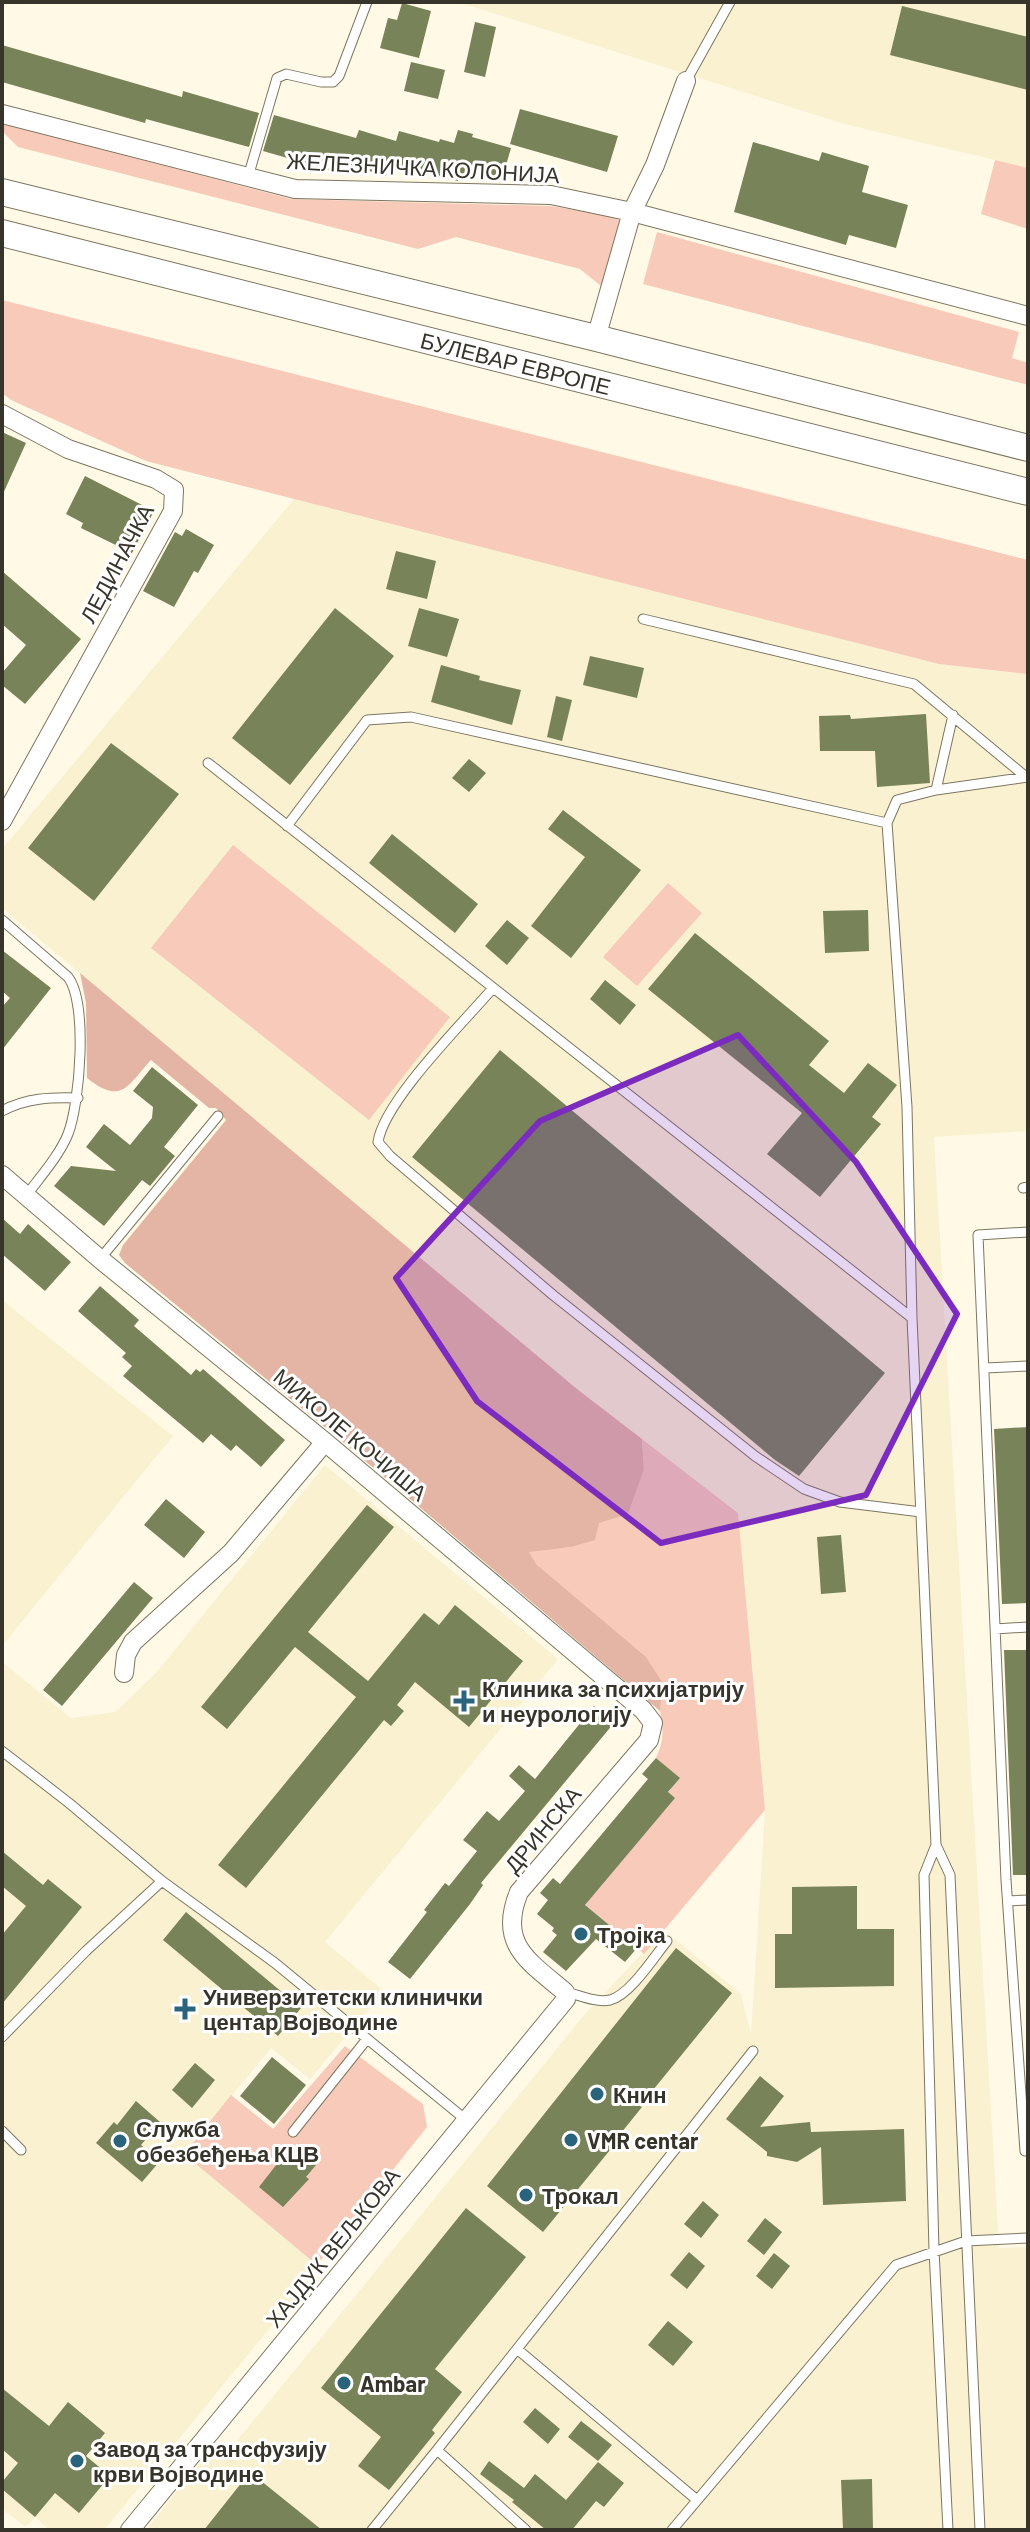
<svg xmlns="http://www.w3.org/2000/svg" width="1030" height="2532" font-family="Barlow,sans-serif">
  <rect width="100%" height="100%" fill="#fff9e6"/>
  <!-- built -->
  <path fill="#faf1d1" d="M458,2H1028V168L848,125Z
    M295,498L939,664L1028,674V1131L934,1137L999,2248L1028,2247V2530H146L211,2449L223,2458L585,2014L664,1930L741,1994L751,2034L765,1810L738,1513L577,1389L2,908V849Z
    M2,1300L173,1436L2,1646Z
    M325,1465L558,1659L325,1942L384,1991L310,2079L271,2048L184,2154L320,2267L104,2530H50L35,2517L26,2527L2,2509V1662L71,1718L115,1712L155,1674Z"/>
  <!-- green -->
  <path fill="#f7caba" d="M2,123L291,199L551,206L604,215L622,221L601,286L580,269L456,237L418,249L18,147L2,131Z
    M995,160L1028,168V229L981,214Z
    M657,232L1019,332L1012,358L1028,363V385L643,284Z
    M2,300L1028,560V674L939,664L146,461L11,400L2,393Z
    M233,845L450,1017L369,1120L151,948Z
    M668,883L702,913L637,986L603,957Z
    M642,1439L738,1513L765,1810L644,1954L585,1905L679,1778L656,1758C665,1738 663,1730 660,1711C659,1702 662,1691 662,1682L537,1565L528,1551L571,1547L599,1523L644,1469Z
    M345,2046L423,2104L427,2127L317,2265L184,2154L231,2095L273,2129Z"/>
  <!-- forest -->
  <path fill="#e4b5a4" d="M80,973L577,1389L642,1439L644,1469L628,1514L599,1523L595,1540L571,1547L529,1552L537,1565L646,1657L662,1682L660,1711L344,1443L125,1263L119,1255L123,1245L226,1120L216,1108H209L151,1060C128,1085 122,1106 87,1078L86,1003Z"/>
  <!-- building -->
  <path fill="#78835a" d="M402,3L431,11L419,58L380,48L388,18L397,20Z
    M902,6L1028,37V90L890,55Z
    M475,22L496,27L485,77L464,72Z
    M2,45L182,97L183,91L259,113L249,147L146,119L145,123L2,82Z
    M411,62L445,70L438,99L404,91Z
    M520,109L618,136L607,172L510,144Z
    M274,115L356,138L359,130L396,141L399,131L439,142L440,139L454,143L458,130L473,134L472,137L511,148L502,179L467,169L465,176L460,174L458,181L424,172L423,177L388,168L386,176L338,162L336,172L263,151Z
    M753,142L819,161L822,152L869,166L862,192L908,205L896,248L849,235L846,245L734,212Z
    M2,432L26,443L2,496Z
    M85,476L154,511L132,553L81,528L83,523L66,514Z
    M186,529L214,545L198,573L194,571L174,607L143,591L175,532L182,536Z
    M396,551L436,561L427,599L386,589Z
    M2,571L81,639L25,704L2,685V673L26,645L2,624Z
    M335,608L394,656L290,785L232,738Z
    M419,608L459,619L447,657L408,646Z
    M590,656L644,668L637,698L583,685Z
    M441,665L480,676L479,680L521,690L512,725L431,702Z
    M556,696L572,700L562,741L547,737Z
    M926,714L930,783L877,787L875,751H820L819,716L850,715L851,719Z
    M111,743L179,794L94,901L28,848Z
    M469,759L486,773L469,792L452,778Z
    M563,810L641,870L571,958L531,926L585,857L548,829Z
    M392,834L478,904L455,933L369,863Z
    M868,910L869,951L825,953L823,911Z
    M507,920L529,938L507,965L485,946Z
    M695,933L829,1041L809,1065L844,1093L868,1063L897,1085L872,1117L881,1124L820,1197L767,1154L802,1113L648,989Z
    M2,950L51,988L2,1050V1007L10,998L2,991Z
    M605,980L636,1005L620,1025L590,999Z
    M500,1050L885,1373L799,1476L775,1460L412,1157Z
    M152,1067L198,1105L164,1147L175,1156L150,1186L142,1180L104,1226L54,1186L71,1166L116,1171L86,1147L104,1124L130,1145L152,1118L153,1107L133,1091Z
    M2,1218L20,1234L28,1224L71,1262L45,1291L2,1254Z
    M100,1286L139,1320L134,1326L191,1375L196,1369L200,1372L203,1369L285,1440L261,1467L236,1445L231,1451L211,1434L203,1443L123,1376L132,1366L122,1357L126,1353L78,1311Z
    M1028,1427V1603L1002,1604L994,1429Z
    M166,1499L205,1532L184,1558L144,1525Z
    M367,1505L394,1527L308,1632L368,1681L424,1613L439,1625L455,1605L523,1661L469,1727L415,1682L397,1705L404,1711L391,1726L384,1720L246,1888L218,1865L356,1697L295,1647L227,1729L201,1707Z
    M841,1535L846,1592L821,1594L817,1537Z
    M134,1582L153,1598L62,1706L43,1690Z
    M1004,1650H1028V1875H1013Z
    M594,1706L614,1723L481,1883L483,1885L470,1904L410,1979L388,1962L427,1912L424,1910L445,1883L449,1886L477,1851L463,1840L487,1811L499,1821L525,1791L509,1776L519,1765L535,1779Z
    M656,1758L680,1778L668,1792L675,1798L585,1905L637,1948L625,1962L596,1939L566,1971L543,1952L557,1935L552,1931L554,1928L537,1914L548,1900L540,1893L553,1878L560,1884L648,1779L642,1774Z
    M2,1851L43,1885L48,1879L82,1907L2,2004V1935L26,1906L2,1886Z
    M857,1886V1929H894V1986L775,1988V1934H792V1887Z
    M186,1912L301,2008L278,2036L163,1940Z
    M676,1948L732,1993L640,2106L642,2107L609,2148L610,2150L543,2232L487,2186Z
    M272,2057L306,2085L274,2124L240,2096Z
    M195,2063L215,2080L192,2108L172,2090Z
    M760,2076L784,2096L760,2127L810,2122L811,2132L904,2129L906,2201L823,2205L821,2147L797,2162L767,2156V2152L726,2119Z
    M136,2101L160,2122L141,2145L160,2161L142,2182L96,2143L114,2122L117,2125Z
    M291,2146L316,2165L306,2177L309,2179L283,2207L259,2187Z
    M703,2201L719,2215L701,2238L684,2224Z
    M466,2208L526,2257L435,2369L462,2392L432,2430L435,2433L389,2490L358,2466L381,2437L321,2388Z
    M765,2218L782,2232L764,2255L747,2241Z
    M689,2252L705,2266L687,2289L670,2275Z
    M774,2253L790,2266L772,2289L756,2276Z
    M668,2321L693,2342L673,2366L648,2345Z
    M2,2388L49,2426L68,2402L105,2433L86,2456L110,2476L79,2513L55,2493L35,2517L2,2489V2482L18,2463L2,2449Z
    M535,2408L560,2429L548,2444L523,2422Z
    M581,2421L612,2445L598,2461L568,2437Z
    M489,2461L524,2488L535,2474L566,2500L598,2462L624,2483L604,2507L596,2501L572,2530H546L512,2502L514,2500L480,2474Z
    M250,2472L322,2530H204Z
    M872,2479L873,2530H843L841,2480Z"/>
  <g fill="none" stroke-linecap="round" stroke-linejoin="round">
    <defs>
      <path id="lane" d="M686,81L730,2
        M248,177L277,78L286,74L321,82H333L339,76L367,2
        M643,619L914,684L1026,777
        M208,763L912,1318
        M936,790L953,715
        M287,826L367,720L411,717L887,823
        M2,920L68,977C88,1003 80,1103 68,1134C59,1156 40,1177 26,1196
        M493,988C463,1023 384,1101 378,1142L390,1156L553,1295L755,1456L804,1489L840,1502L921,1512
        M2,1111C26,1098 51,1097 78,1098
        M1023,1188L1028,1187
        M100,1259L218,1116
        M985,1368L1028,1366
        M995,1629L1028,1627
        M2,1751L69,1803L162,1881L275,1963L466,2120
        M936,1845L950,1875L980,2530
        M1008,1901L1028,1900
        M566,1992C579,1995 596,2003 610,2000C630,1995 654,1957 667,1941
        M2,2037L86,1951L162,1881
        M2,2131L21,2150
        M293,2132L367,2039
        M1025,2151L1006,1880L978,1235L1028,1232
        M517,2349L697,2500
        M437,2450L753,2051
        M372,2530L437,2450L526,2530
        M672,2530L896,2265L966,2241L1028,2238
        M948,2530L934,2250L924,1875L936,1845L912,1318L907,1107L887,823L897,800L936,790L1028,777"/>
      <path id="street" d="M2,114L295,189L551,195L632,212L1028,316
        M596,338L632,212L655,165L686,81
        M2,414L68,449L156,479L174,490L173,511L2,821
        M2,1175L100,1259L325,1442L643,1710L653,1723L649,1740L519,1892C497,1945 530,1962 565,1992L566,1999L130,2530
        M124,1673L126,1655L133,1642L231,1553L325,1442"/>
      <g id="secondary">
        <path d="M2,192L596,338L1028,448"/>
        <path id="s1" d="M2,233L1028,492"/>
      </g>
    </defs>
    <!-- lane casing -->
    <use href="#lane" stroke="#7c7660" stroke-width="11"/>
    <!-- street casing -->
    <use href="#street" stroke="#7c7660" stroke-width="20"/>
    <!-- secondary casing -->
    <use href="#secondary" stroke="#7c7660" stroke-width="28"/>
    <!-- lane -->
    <use href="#lane" stroke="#fff" stroke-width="9"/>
    <!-- street -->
    <use href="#street" stroke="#fff" stroke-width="18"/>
    <!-- secondary -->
    <use href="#secondary" stroke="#fff" stroke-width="26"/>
  </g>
  <!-- marked area -->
  <path fill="#7b2cbf" fill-opacity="0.2" stroke="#7b2cbf" stroke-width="6" stroke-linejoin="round" d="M738,1035L856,1162L957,1314L866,1495L661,1543L477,1401L396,1278L540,1121Z"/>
  <!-- markers -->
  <g fill="#29647c" stroke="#fff" stroke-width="3">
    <path d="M460 1689h8v8h8v8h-8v8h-8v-8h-8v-8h8z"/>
    <circle cx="581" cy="1934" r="8"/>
    <path d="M181 1997h8v8h8v8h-8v8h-8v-8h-8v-8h8z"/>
    <circle cx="597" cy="2094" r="8"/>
    <circle cx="571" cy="2140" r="8"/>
    <circle cx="120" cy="2141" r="8"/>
    <circle cx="526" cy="2195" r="8"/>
    <circle cx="344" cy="2383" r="8"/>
    <circle cx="77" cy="2461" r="8"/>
  </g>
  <g text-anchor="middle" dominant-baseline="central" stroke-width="6" stroke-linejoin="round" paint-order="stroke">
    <!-- street labels -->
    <g font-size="22" fill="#37352b" stroke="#fff">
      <text transform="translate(423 167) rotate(3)">ЖЕЛЕЗНИЧКА КОЛОНИЈА</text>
      <text stroke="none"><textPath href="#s1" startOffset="530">БУЛЕВАР ЕВРОПЕ</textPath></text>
      <text transform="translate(116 563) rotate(-62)">ЛЕДИНАЧКА</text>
      <text transform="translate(351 1434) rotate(40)">МИКОЛЕ КОЧИША</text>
      <text transform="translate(542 1829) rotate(-50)">ДРИНСКА</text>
      <text transform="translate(332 2247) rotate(-51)">ХАЈДУК ВЕЉКОВА</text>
    </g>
    <!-- poi labels -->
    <g font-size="22" font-weight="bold" fill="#37352b" stroke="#fff" text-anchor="start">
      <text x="482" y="1688">Клиника за психијатрију<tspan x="482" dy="25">и неурологију</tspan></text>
      <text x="597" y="1934">Тројка</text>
      <text x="203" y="1996">Универзитетски клинички<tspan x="203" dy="25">центар Војводине</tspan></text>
      <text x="613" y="2094">Книн</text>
      <text x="136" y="2128">Служба<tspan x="136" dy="25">обезбеђења КЦВ</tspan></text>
      <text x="587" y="2140">VMR centar</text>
      <text x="542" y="2195">Трокал</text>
      <text x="360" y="2383">Ambar</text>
      <text x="93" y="2448">Завод за трансфузију<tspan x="93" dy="25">крви Војводине</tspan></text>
    </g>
  </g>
  <!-- border -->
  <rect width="1030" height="2532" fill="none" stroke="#37352b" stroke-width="8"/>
</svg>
